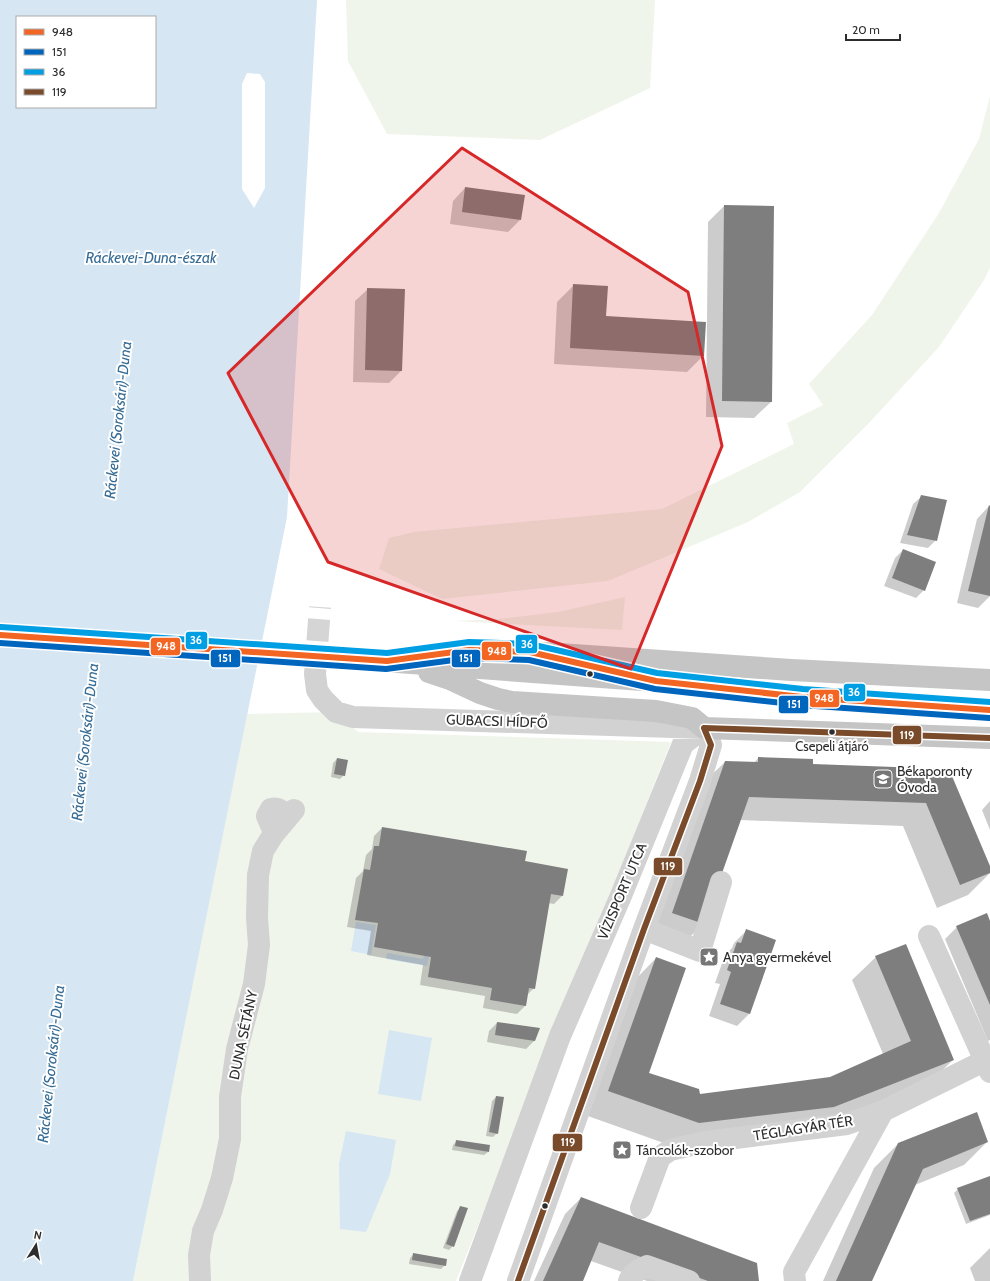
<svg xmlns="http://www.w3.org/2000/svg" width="990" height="1281" font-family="Cabin,sans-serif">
  <rect width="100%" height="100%" fill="#fff"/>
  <!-- green -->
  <path fill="#f0f5eb" d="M346,0H655L650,88L540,140L387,134L348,61Z
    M990,96V268L984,280L939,347L869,423L800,492L748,522L608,581L442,599L379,569L389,538L414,532L662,509L794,444L787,423L823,405L809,384L872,315L939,213L979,139Z
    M625,597L622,630L454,621L499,619L558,612Z
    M336,712L358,732L671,742L456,1281H133L247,714Z"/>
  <!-- water -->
  <path fill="#d6e6f2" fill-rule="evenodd" d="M0,0H317L287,517L133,1281H0ZM17,17H155V107H17Z
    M356,922L376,925L371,955L351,951Z
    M425,951L430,952L427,966L386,959L387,953L423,959Z
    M389,1030L432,1038L421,1101L378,1094Z
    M346,1131L396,1140L390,1174L366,1232L340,1229L339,1164Z"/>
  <!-- pier -->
  <path fill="#fff" d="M247,73L260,74L265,82V188L254,208L242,189V84Z"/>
  <!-- shadow -->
  <path fill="#0003" d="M465,188L520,220L508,232L450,224L453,201Z
    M724,206L771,402L754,418L706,417L708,222Z
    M574,285L605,317L703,356L687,372L554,364L557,302Z
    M368,289L401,371L389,383L353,382L355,301Z
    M922,496L936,540L928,548L900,543L913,504Z
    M989,506L990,596L978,608L957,603L977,519Z
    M903,550L924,590L916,598L884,586L895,558Z
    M758,758L812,765L949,770L990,868V873L968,895L937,908L903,826L740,820L703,924L680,947L649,936L701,785L725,762L754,763Z
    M337,759L344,775L340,779L331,777L333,763Z
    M990,801V830L982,810Z
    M382,828L524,862L562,896L554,904L548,903L534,988L527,995L525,1006L517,1014L483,1008L485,996L420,985L423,965L367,955L371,931L347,927L356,878L363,871L366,855L372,849L374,836Z
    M990,924V1040L988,1041L945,939L957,927Z
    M746,931L749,1014L737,1026L709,1016L720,984L715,983L725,955L732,948L734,943Z
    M876,957L953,1060L929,1083L810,1130L675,1147L585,1115L633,982L656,958L648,1073L699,1095L831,1078L883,1054L852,980Z
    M497,1023L535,1040L526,1049L487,1042L489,1031Z
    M496,1097L497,1133L493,1137L486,1136L492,1101Z
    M457,1141L488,1152L484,1155L452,1150L453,1145Z
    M987,1142L964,1165L915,1185L871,1281H823L874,1168L898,1144Z
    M990,1177V1215L966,1224L954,1193L958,1189Z
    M581,1198L758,1281H647L591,1261L582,1281H534L565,1214Z
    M461,1207L453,1246L449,1250L443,1248L457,1211Z
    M990,1248V1281H975L970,1268Z
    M414,1254L445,1265L441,1269L409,1264L410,1258Z"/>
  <!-- building -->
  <path fill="#7e7e7e" d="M465,187L525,195L521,220L462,212Z
    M724,205L774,206L772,402L722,401Z
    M573,284L608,286L606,316L706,322L704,356L570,348Z
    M367,288L405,289L402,371L365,370Z
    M921,495L947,500L937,541L907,535Z
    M989,505L990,506V596L968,591Z
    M903,549L936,562L925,591L892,578Z
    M758,757L813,759V764L949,769L990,866V873L960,885L926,803L749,797L704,924L672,913L725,761L758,762Z
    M337,758L348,760L345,776L334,774Z
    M382,827L527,851L525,861L568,869L563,896L551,894L535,989L529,988L526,1006L490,1000L492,988L428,977L431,957L374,947L378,923L355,920L364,869L370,870L374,846H379Z
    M987,913L990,921V1005L956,926Z
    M746,929L776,940L750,1014L720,1004L731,972L727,970L737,942L741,943Z
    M906,944L954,1060L834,1107L699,1123L608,1091L656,957L686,968L649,1073L699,1089L700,1094L830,1077L911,1041L875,956Z
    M497,1022L540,1028L535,1041L495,1035Z
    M496,1096L504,1097L498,1134L489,1132Z
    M977,1112L988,1142L923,1169L872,1281H836L898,1143Z
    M456,1140L490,1145L489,1152L455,1146Z
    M990,1176V1214L970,1221L957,1188Z
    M581,1197L757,1263L759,1281H708L599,1242L583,1281H543Z
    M460,1206L468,1208L454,1247L446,1244Z
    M413,1253L447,1259L446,1266L412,1260Z"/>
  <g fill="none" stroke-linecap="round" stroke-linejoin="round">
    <!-- minor-tunnel -->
    <path stroke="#d5d5d5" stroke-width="22" stroke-dasharray="22 11" stroke-linecap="butt" d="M315,674L320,607"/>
    <!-- minor -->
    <path stroke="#d2d2d2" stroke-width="22" d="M315,674L317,690L323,699L336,712L353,717L704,728
      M273,835V830L267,816L271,809C280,807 285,813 284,822
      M644,929L700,951L721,882
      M929,936L990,1072
      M641,1208L660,1157L670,1150L705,1142L847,1124L883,1111L990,1058
      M200,1281L199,1255L203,1231L212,1210L222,1178L230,1139V1097L237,1049L254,984L259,945L257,918L258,875L263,851L273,835L294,810
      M470,1281L560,1036L620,898L683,744L704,728
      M518,1281L644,929L700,781L711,745L704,728
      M629,1281C631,1274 640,1269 647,1266L689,1281
      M795,1281L794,1272L883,1111"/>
    <!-- major -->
    <path stroke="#c5c5c5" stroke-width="22" d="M530,652L791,670L990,680
      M427,656C466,650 506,646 544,655
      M370,660L656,681L802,697L990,710
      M429,672L450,679L480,693L498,699L512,702L656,711L692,718L704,728L990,738"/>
    <!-- major-bridge -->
    <path stroke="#c5c5c5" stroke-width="22" d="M0,635L370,660"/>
    <defs>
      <path id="bus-1" d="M0,635L387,661L469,650L530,652L656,681L802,697L990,710"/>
      <path id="bus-2" d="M0,643L386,669L469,658L529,660L655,689L801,705L989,718"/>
      <path id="bus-3" d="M1,627L387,653L469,642L530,644L657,673L803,689L990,702"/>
      <path id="bus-4" d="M704,728L990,738
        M518,1281L644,929L700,781L711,745L704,728"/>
    </defs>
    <!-- bus-1 casing -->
    <use href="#bus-1" stroke="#fff" stroke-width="9"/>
    <!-- bus-2 casing -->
    <use href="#bus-2" stroke="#fff" stroke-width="9"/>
    <!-- bus-3 casing -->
    <use href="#bus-3" stroke="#fff" stroke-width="9"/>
    <!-- bus-4 casing -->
    <use href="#bus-4" stroke="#fff" stroke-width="9"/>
    <!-- bus-1 -->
    <use href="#bus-1" stroke="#f26522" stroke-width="6"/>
    <!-- bus-2 -->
    <use href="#bus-2" stroke="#0065bd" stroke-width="6"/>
    <!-- bus-3 -->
    <use href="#bus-3" stroke="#009ee3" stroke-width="6"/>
    <!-- bus-4 -->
    <use href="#bus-4" stroke="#7a4b2a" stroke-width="6"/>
  </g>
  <!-- marked area -->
  <path fill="#d62828" fill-opacity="0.2" stroke="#d62828" stroke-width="3" stroke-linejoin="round" d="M462,148L688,292L722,446L631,669L328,562L228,373Z"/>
  <!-- icons -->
  <defs>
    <symbol id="school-square" viewBox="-11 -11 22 22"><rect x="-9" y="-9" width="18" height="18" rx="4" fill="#767676" stroke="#fff"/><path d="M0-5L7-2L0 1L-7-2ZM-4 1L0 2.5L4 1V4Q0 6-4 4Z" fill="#fff"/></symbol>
    <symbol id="sight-square" viewBox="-11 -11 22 22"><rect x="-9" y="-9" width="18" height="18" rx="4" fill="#767676" stroke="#fff"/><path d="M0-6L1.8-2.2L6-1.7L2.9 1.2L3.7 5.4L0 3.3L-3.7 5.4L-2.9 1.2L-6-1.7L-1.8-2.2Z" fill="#fff"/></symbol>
  </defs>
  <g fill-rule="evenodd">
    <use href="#school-square" x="872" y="768" width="22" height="22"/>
    <use href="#sight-square" x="698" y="946" width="22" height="22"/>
    <use href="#sight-square" x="611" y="1139" width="22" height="22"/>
  </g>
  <!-- markers -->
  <g fill="#2d2d2d" stroke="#fff" stroke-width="1.5">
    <circle cx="590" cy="674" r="3.5"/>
    <circle cx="832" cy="732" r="3.5"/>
    <circle cx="545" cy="1206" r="3.5"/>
  </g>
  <g text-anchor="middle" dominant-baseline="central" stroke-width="4" stroke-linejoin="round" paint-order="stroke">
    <!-- bus labels -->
    <g font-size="13" fill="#2d2d2d" stroke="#fff">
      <text x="832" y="746">Csepeli átjáró</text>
    </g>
    <!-- street labels -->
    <g font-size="14" fill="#2d2d2d" stroke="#fff">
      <text transform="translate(497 721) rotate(2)">GUBACSI HÍDFŐ</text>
      <text transform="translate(622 891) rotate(-67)">VÍZISPORT UTCA</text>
      <text transform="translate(243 1035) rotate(-78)">DUNA SÉTÁNY</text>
      <text transform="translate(803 1128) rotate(-9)">TÉGLAGYÁR TÉR</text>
    </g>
    <!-- poi labels -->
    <g font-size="14" fill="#2d2d2d" stroke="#fff" text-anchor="start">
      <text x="897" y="771">Békaporonty<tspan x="897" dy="16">Óvoda</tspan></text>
      <text x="723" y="957">Anya gyermekével</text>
      <text x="636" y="1150">Táncolók-szobor</text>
    </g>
    <!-- water labels -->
    <g font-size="15" font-style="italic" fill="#366c95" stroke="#fff">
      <text x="151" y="258">Ráckevei-Duna-észak</text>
      <text transform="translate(118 420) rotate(-84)">Ráckevei (Soroksári)-Duna</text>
      <text transform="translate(85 742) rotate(-84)">Ráckevei (Soroksári)-Duna</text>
      <text transform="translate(51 1064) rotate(-84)">Ráckevei (Soroksári)-Duna</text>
    </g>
  </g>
  <g stroke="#fff" stroke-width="1.5">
    <rect x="185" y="631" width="23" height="19" rx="4" fill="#009ee3"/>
    <rect x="515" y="634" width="23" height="20" rx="4" fill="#009ee3"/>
    <rect x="150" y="637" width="31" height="19" rx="4" fill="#f26522"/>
    <rect x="481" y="641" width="31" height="20" rx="4" fill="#f26522"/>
    <rect x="210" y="649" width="31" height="19" rx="4" fill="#0065bd"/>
    <rect x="451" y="649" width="30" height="19" rx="4" fill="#0065bd"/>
    <rect x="843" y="683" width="23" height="19" rx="4" fill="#009ee3"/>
    <rect x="809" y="689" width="31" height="19" rx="4" fill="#f26522"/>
    <rect x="778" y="695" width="31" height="19" rx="4" fill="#0065bd"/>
    <rect x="892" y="725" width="30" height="20" rx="4" fill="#7a4b2a"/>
    <rect x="653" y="857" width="30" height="19" rx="4" fill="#7a4b2a"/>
    <rect x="552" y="1133" width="31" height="19" rx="4" fill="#7a4b2a"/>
  </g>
  <g font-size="11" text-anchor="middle" font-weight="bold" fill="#fff">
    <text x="196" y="644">36</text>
    <text x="527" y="648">36</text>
    <text x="166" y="650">948</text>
    <text x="497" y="655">948</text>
    <text x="225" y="662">151</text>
    <text x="466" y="662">151</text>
    <text x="854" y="696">36</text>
    <text x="824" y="702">948</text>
    <text x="794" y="708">151</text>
    <text x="907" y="739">119</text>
    <text x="668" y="870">119</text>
    <text x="568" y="1146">119</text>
  </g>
  <!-- legend -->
  <rect x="16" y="16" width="140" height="92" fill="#ffffff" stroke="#ababab"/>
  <rect x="24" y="29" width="20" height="6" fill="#f26522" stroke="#ababab"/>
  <text x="52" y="36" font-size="12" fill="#2d2d2d">948</text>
  <rect x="24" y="49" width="20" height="6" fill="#0065bd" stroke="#ababab"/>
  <text x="52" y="56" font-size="12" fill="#2d2d2d">151</text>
  <rect x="24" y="69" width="20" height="6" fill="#009ee3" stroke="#ababab"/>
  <text x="52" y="76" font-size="12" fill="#2d2d2d">36</text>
  <rect x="24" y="89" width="20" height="6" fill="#7a4b2a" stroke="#ababab"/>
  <text x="52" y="96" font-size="12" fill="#2d2d2d">119</text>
  <!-- north arrow -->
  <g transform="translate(36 1245) rotate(11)" stroke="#ffffff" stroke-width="3" paint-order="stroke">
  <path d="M0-3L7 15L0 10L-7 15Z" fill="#2d2d2d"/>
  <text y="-6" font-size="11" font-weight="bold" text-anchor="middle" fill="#2d2d2d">N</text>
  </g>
  <!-- scale -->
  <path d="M846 34v6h54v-6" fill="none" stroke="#2d2d2d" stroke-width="2"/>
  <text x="852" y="34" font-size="12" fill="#2d2d2d" stroke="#ffffff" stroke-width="3" paint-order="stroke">20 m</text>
</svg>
